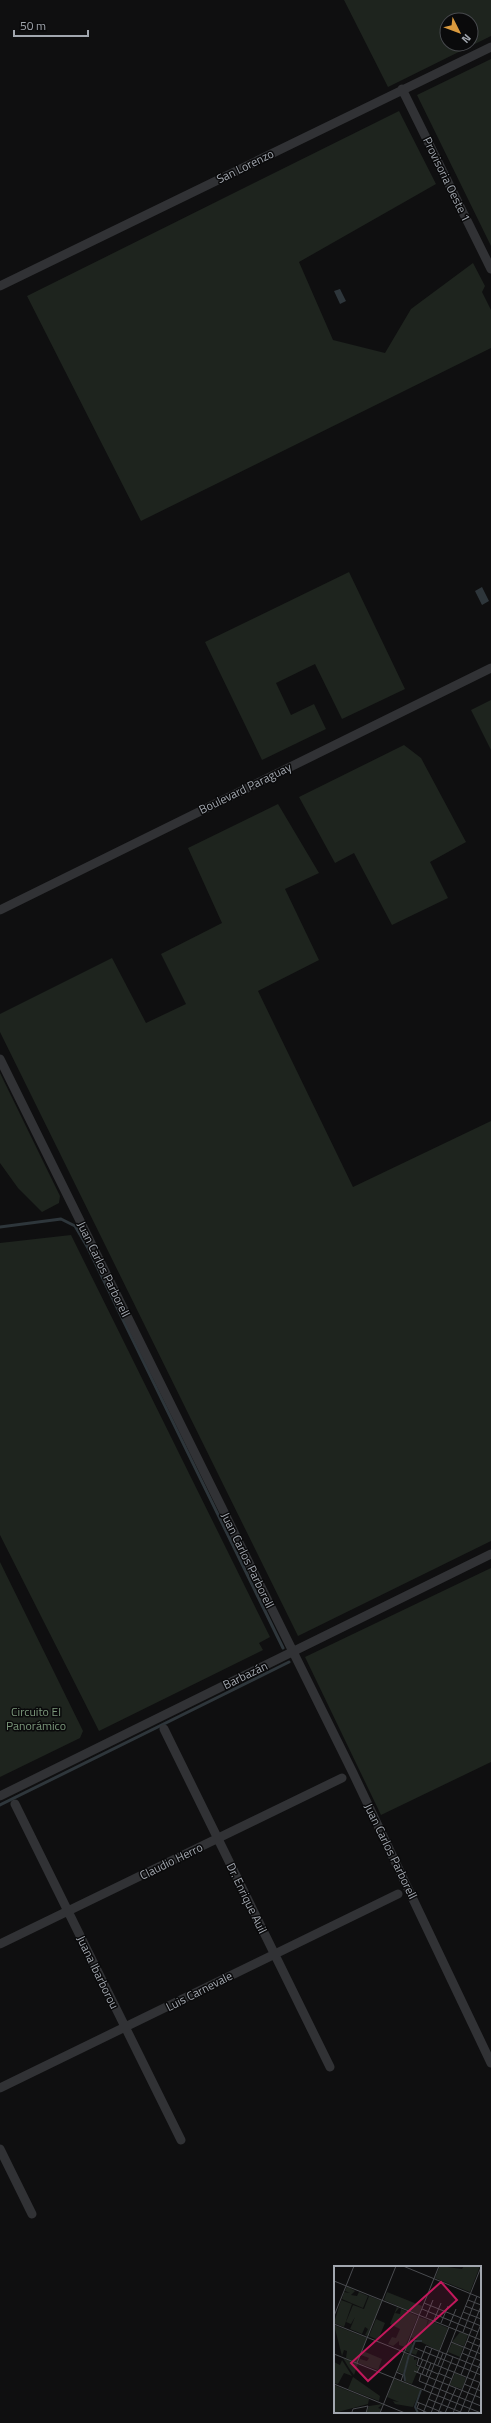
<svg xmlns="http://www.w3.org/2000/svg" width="491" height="2423" font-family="'Titillium Web',sans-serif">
  <rect width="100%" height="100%" fill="#0f0f10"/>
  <!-- green -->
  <path fill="#1e241e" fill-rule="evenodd" d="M344,0H491V36L388,87ZM447,20H471V44H447Z
    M491,59V246L417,95Z
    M399,111L436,184L299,262L333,340L385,353L411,309L473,263L485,286L482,292L491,310V348L141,521L27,296Z
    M349,572L405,689L342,719L315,664L276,683L291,715L314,704L326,729L262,760L205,642Z
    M491,700V750L471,710Z
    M404,745L421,758L466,842L430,862L448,898L392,925L354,853L335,863L299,797Z
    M278,804L319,873L285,889L319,960L258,991L353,1187L491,1121V1541L298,1636L0,1032V1014L112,958L146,1023L186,1004L161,954L222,923L188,848Z
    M0,1073L60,1196L59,1203L42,1212L18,1188L0,1163Z
    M71,1235L270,1637L259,1643L263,1650L99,1731L0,1535V1243Z
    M0,1562L83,1731L80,1738L0,1777Z
    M491,1568V1762L381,1815L305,1657Z"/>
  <!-- water -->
  <path fill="#2e363b" d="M340,289L346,301L340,304L334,291Z
    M482,587L489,601L482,605L475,591Z"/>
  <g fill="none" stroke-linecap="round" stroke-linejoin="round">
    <!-- stream -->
    <path stroke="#2e363b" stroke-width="3" d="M0,1227L61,1219L75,1226L88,1248L283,1648
      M0,1805L289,1662"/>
    <!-- street -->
    <path stroke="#313235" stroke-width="9" d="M402,89L491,269
      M0,286L491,47
      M0,910L491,668
      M0,1059L353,1773L491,2063
      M164,1729L330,2067
      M0,1796L491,1554
      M15,1804L181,2140
      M0,1944L342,1778
      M0,2088L398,1894
      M0,2149L32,2214"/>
  </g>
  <g text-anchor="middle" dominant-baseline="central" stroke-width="3" stroke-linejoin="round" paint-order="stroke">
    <!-- street labels -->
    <g font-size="12" fill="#a2a7af" stroke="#0a0a0b">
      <text transform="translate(245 166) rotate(-26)">San Lorenzo</text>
      <text transform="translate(447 179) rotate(64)">Provisoria Oeste 1</text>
      <text transform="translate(245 788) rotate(-26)">Boulevard Paraguay</text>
      <text transform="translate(104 1269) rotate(64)">Juan Carlos Parborell</text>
      <text transform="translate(248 1560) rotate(64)">Juan Carlos Parborell</text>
      <text transform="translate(245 1675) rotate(-26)">Barbazán</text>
      <text transform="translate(391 1851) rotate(64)">Juan Carlos Parborell</text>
      <text transform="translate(171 1861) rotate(-26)">Claudio Herro</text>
      <text transform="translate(247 1898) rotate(64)">Dr. Enrique Auil</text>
      <text transform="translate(98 1972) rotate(64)">Juana Ibarborou</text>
      <text transform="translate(199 1991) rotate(-27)">Luis Carnevale</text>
    </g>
    <!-- park labels -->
    <g font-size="12" fill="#7b987b" stroke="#0a0a0b">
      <text x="36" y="1711">Circuito El<tspan x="36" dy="14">Panorámico</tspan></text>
    </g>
  </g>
  <!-- overview -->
  <g transform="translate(334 2266)">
    <rect width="147" height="147" fill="#0f0f10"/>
    <path d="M106,0L128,3L130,0H146L136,26L101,12ZM13,20L21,25L17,29L23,30L25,26L34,30L29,42L8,33L10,26L16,27L11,25ZM53,26L88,40L85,49L50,34ZM35,30L48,35L38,59L26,54L38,59L34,70L31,69L34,63L31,61L28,68L16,63L21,51L17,58L12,56L19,39L30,43ZM7,34L18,38L10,61L0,57ZM63,41L65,42L61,47L66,48L67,43L84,50L71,81L65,79V75L59,80L54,78L58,71L62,72L66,63L56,58ZM85,51L94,54L91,64L95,54L114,62L105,85L77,71ZM42,53L51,57L44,74L35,70ZM0,59L33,72L23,97L12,92L13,85L10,84L8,90ZM126,66L134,69L130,80L118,76ZM77,73L80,83L84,84L82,89L71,85ZM118,77L129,81L126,91L114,86ZM29,85L48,93L44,104L24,97L26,93L33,95L35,92L27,89ZM71,87L75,89L69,108L63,105ZM76,89L80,91V94L83,93L82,100L85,101L78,118L71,116L70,109ZM9,92L24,98L20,109L15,102ZM8,94L18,110L10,107L4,118L0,117V96L6,99ZM121,107L132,112L128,123L116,119ZM19,111L46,130L45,135L14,123ZM60,113L87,123L79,141L61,138L59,135L65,136L53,131ZM0,119L35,133L34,138L0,147ZM49,138L44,142L47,143L46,147H32L35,140Z" fill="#1e241e"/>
    <path fill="none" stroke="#2e363b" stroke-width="2" d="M76,88L81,75H88M71,115L70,108L75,89M84,147L81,141L87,124"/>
    <path fill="none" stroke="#4a4c50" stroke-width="1" d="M69,0L147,32M0,15L147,74M134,34L147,39M90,37L147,60M131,40L147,46M88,43L144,66M129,46L147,53M0,50L20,0M92,51L99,34M100,54L107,37M107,57L114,40M0,58L107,101M115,60L122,43M129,66L143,30M133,75L147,81M117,76L147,88M81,82L147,109M128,87L147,95M0,88L147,147M85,92L83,99L104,108M87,93L92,80L147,102M23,97L62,0M104,99L109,87M107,101L147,117M80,105L102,114M62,106L69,109L67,115M83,107L89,93M104,107L118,113M87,108L85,115L147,140M88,108L98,82M127,109L147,58M92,110L97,97M102,114L147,132M109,116L119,91M0,118L71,147M130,118L147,125M90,124L115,61M94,133L129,147M83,136L110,147M85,137L83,142L94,147M18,146L19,143L34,140L32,147M46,147L105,0M89,147L147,1M97,147L109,116M104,147L147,40M111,147L122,122M119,147L147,76M126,147L147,95M134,147L147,114"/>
    <path fill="#c2185b" fill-opacity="0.15" stroke="#c2185b" stroke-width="2" d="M107,16L123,34L34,115L17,97Z"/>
    <rect width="147" height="147" fill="none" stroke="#a2a7af" stroke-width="2"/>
  </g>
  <!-- north arrow -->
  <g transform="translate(459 32) rotate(132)"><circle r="19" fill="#0a0a0b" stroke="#47494d"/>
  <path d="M0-3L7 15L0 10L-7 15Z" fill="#da9a3e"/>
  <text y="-6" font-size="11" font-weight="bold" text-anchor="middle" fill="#a2a7af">N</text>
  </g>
  <!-- scale -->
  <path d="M14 30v6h74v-6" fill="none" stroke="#a2a7af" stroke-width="2"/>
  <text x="20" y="30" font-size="12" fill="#a2a7af" stroke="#0a0a0b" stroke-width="3" paint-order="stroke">50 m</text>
</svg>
